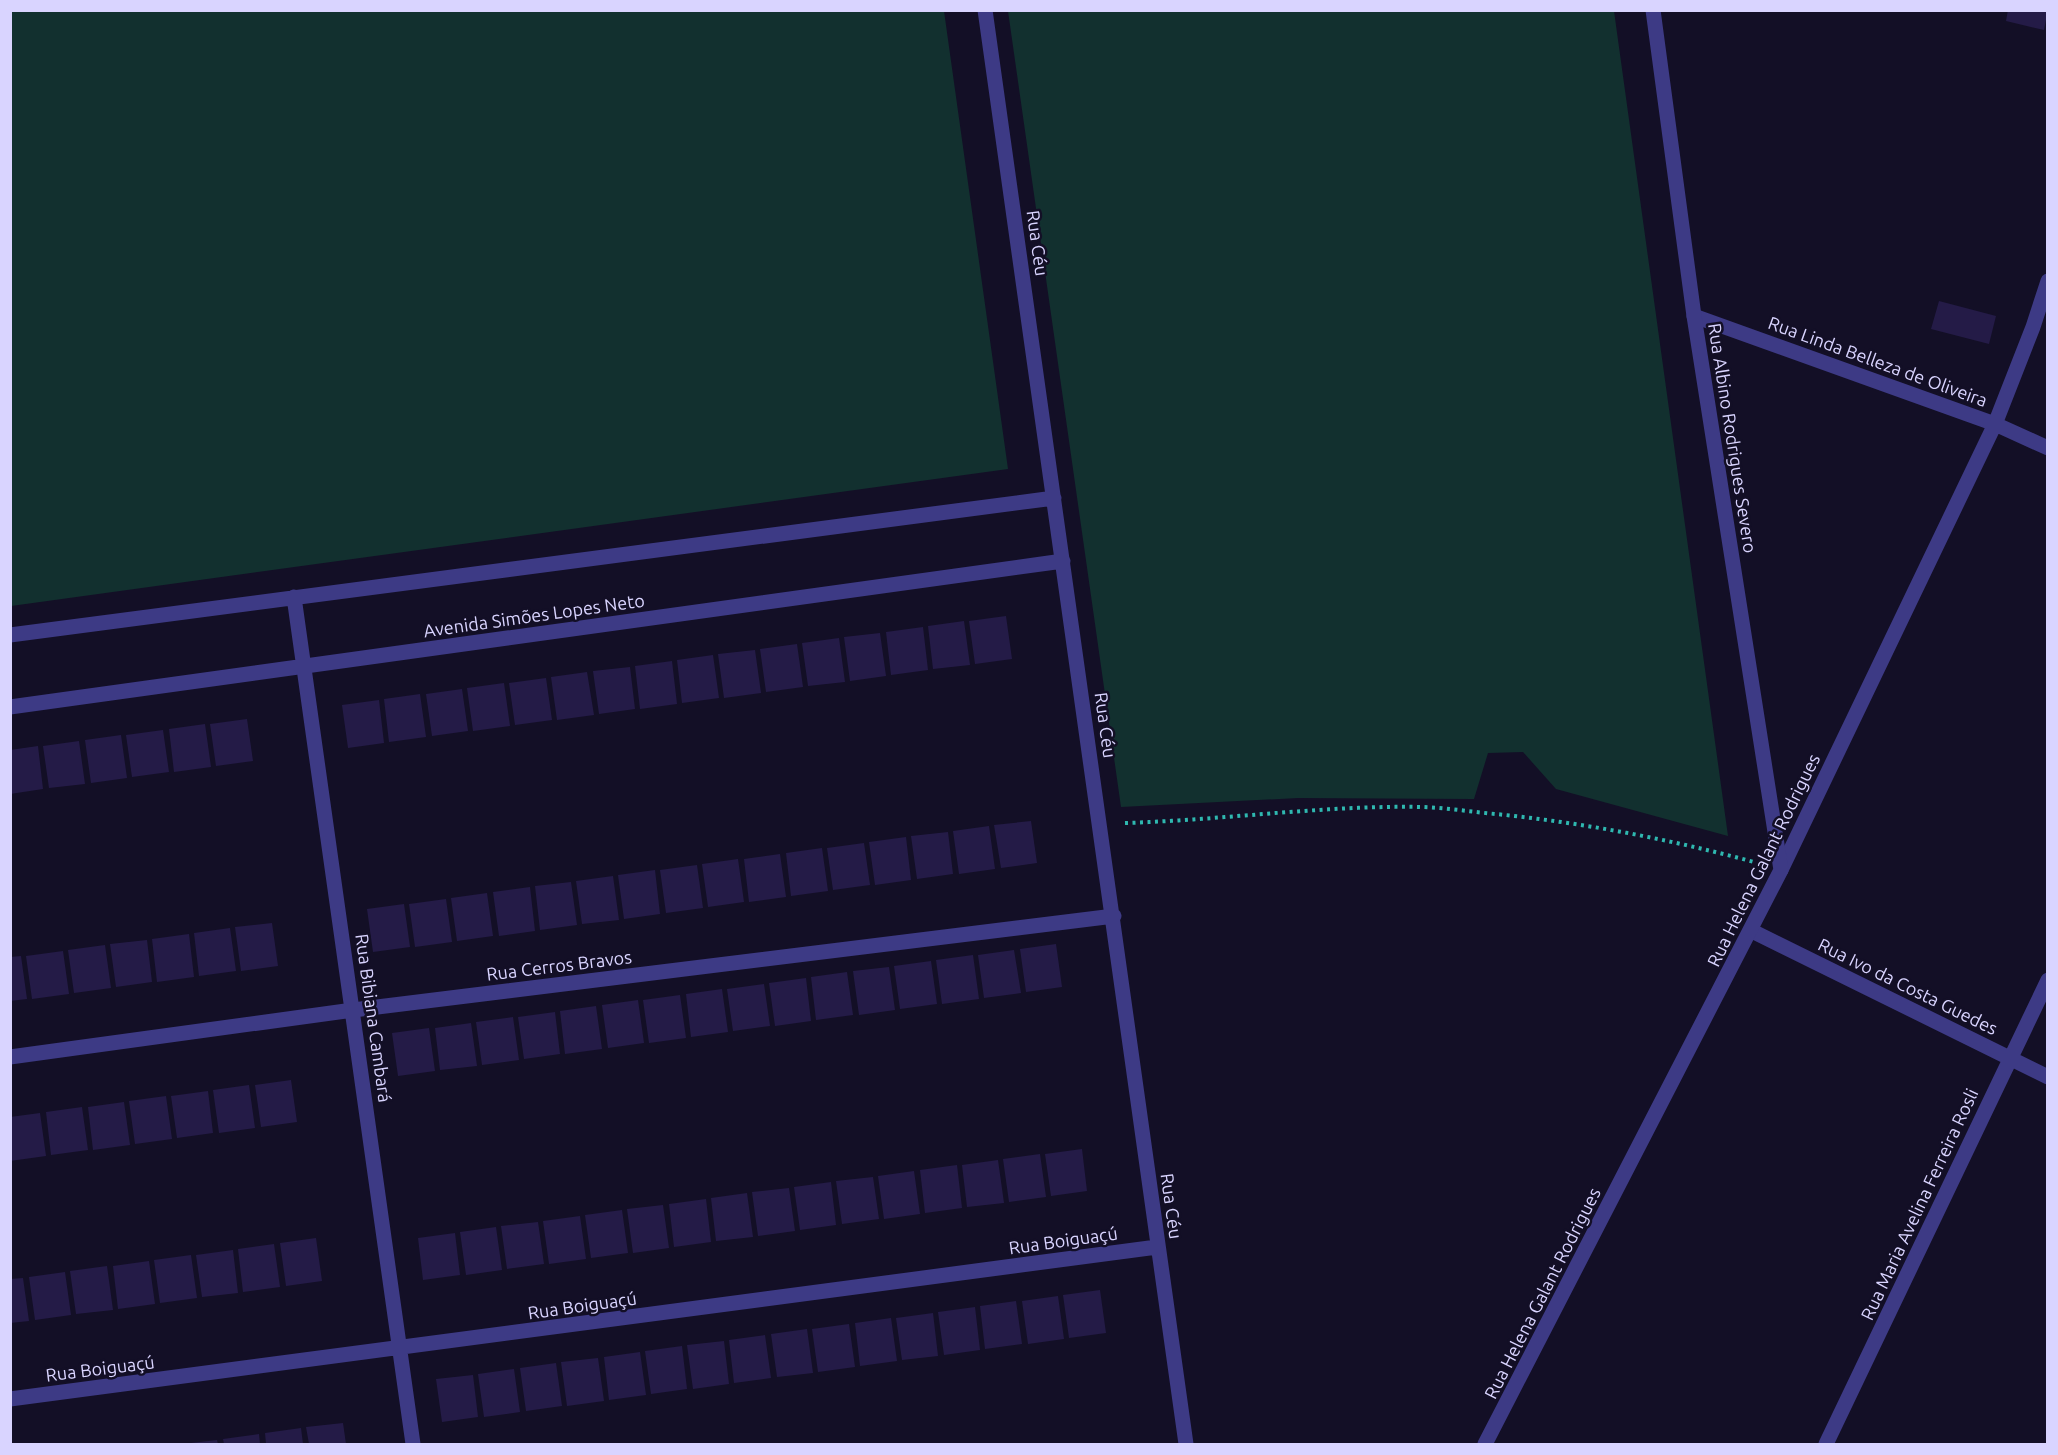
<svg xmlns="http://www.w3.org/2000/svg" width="2058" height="1455" font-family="Ubuntu,sans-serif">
  <rect width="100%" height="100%" fill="#130f26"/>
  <!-- green -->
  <path fill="#12302f" d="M10,11H944L1008,469L11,606Z
    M1008,11H1614L1728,836L1556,789L1523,752L1488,753L1474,799L1298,798L1121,807Z"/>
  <!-- building -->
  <path fill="#241b47" d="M2008,10H2048L2044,30L2006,21Z
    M1939,301L1996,316L1989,344L1931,329Z
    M1006,616L1012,659L975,664L969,621Z
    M964,621L970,665L933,669L928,626Z
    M923,627L928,670L891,675L886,632Z
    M880,633L886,676L850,681L844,637Z
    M839,638L845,682L808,686L802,643Z
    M797,644L803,687L766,692L760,649Z
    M755,650L761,693L724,698L718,654Z
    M713,655L719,698L682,703L677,660Z
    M672,661L677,704L640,709L635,666Z
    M630,667L635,709L599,714L593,671Z
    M587,672L594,715L557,720L551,677Z
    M546,678L552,720L515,725L509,683Z
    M504,683L510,726L473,731L467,688Z
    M462,689L468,731L432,736L426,694Z
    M420,694L426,737L389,742L384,699Z
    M379,700L384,743L348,748L342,705Z
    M247,719L253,761L216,766L210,724Z
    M205,724L211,767L174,772L169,729Z
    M163,730L169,772L132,777L126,735Z
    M121,735L127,778L91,783L85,740Z
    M79,741L85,784L49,788L43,746Z
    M38,746L43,789L10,794V750Z
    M1031,821L1037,863L1001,868L994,825Z
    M989,826L995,869L959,874L953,831Z
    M948,832L953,874L917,879L911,836Z
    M906,837L911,880L875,885L869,842Z
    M864,843L870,885L833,890L827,848Z
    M822,848L828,891L791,896L786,853Z
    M780,854L786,897L749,902L744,859Z
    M738,859L744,902L708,907L702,864Z
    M697,865L703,908L666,913L660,870Z
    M655,870L660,914L624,919L618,875Z
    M613,876L619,920L582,924L576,881Z
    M571,882L577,925L540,930L535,886Z
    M530,887L535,931L499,936L493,892Z
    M487,893L493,936L457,941L451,898Z
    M446,899L452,942L415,947L409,904Z
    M404,904L410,947L373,952L367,909Z
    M272,923L278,966L241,971L235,927Z
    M230,928L236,971L199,976L194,933Z
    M189,934L194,977L157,982L152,939Z
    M147,940L152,982L116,987L110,944Z
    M1056,944L1062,987L1026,992L1020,949Z
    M105,945L111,988L74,993L68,950Z
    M1014,950L1021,993L984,998L978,955Z
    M63,951L69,994L32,999L26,956Z
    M973,955L979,999L942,1004L936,960Z
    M21,956L27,999L10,1001V957Z
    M931,961L937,1004L900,1009L894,966Z
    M889,967L895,1010L859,1015L853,971Z
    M847,972L853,1015L816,1020L811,977Z
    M806,978L811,1021L775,1026L769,983Z
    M764,984L770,1026L733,1031L727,989Z
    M722,989L728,1032L691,1037L686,994Z
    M680,995L686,1038L649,1043L643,1000Z
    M638,1000L644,1043L608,1048L602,1005Z
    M596,1006L602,1049L565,1054L560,1011Z
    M555,1012L560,1054L524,1059L518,1017Z
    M513,1017L519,1060L482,1065L476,1022Z
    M471,1023L477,1066L440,1070L435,1028Z
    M429,1028L435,1071L398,1076L392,1033Z
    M291,1080L297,1122L261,1127L255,1085Z
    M249,1085L255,1128L219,1133L213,1090Z
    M208,1091L213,1133L177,1138L171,1096Z
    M166,1096L172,1139L135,1144L129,1101Z
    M124,1102L130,1145L93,1150L88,1107Z
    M82,1107L88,1150L51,1155L46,1112Z
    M40,1113L46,1156L10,1161V1117Z
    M1082,1149L1087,1191L1051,1196L1045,1154Z
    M1040,1154L1046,1197L1009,1202L1003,1159Z
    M998,1160L1004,1203L967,1207L962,1165Z
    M957,1165L962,1208L925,1213L920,1170Z
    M914,1171L920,1214L884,1219L878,1176Z
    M873,1177L879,1219L842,1224L836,1181Z
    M831,1182L836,1225L800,1230L794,1187Z
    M789,1188L795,1231L758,1236L752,1192Z
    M747,1193L753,1237L716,1241L711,1198Z
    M706,1199L711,1242L674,1247L669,1204Z
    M663,1205L669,1248L633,1253L627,1209Z
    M622,1210L628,1253L591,1258L585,1215Z
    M580,1216L586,1259L549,1264L543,1221Z
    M538,1222L544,1264L507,1269L501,1226Z
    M496,1227L502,1270L466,1275L460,1232Z
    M455,1233L460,1275L423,1280L418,1238Z
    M316,1238L322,1281L286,1286L280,1243Z
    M274,1244L280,1287L243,1292L238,1249Z
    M233,1250L238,1293L202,1297L196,1255Z
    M191,1255L197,1298L160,1303L154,1260Z
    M149,1261L155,1304L118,1309L113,1266Z
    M107,1266L113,1310L76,1314L70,1271Z
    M65,1272L71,1315L35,1320L29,1277Z
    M23,1278L29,1321L10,1323V1279Z
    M1100,1290L1106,1333L1069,1338L1063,1295Z
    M1058,1296L1064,1339L1028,1344L1022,1301Z
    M1016,1301L1022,1344L985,1349L980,1306Z
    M975,1307L980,1350L944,1355L938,1312Z
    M933,1313L938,1356L902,1360L896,1318Z
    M891,1318L897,1361L860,1366L855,1323Z
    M849,1324L855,1367L818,1372L812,1329Z
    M807,1329L813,1373L777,1377L771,1334Z
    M765,1335L771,1378L734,1383L729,1340Z
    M724,1341L729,1384L693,1389L687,1345Z
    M682,1346L687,1389L651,1394L645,1351Z
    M640,1352L646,1395L609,1400L604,1357Z
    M598,1358L604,1401L567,1406L561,1362Z
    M556,1363L562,1406L526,1411L520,1368Z
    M514,1369L520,1412L484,1417L478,1374Z
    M473,1375L478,1417L442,1422L436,1379Z
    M343,1423L346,1444H309L306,1427Z
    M301,1428L303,1444H266L265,1433Z
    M259,1434L260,1444H224L223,1439Z
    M217,1440L218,1444H191V1443Z"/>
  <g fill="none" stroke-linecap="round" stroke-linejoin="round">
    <!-- path -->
    <path stroke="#2fb8b0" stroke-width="4" stroke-dasharray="3 4.5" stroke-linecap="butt" d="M1125,823C1225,820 1324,805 1424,807C1448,808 1472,812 1496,814C1584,823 1669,839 1754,862"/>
    <!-- minor -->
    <path stroke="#3d3a85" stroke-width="15" d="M985,10L1186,1444
      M1694,316L1995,424L2048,448
      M294,597L413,1444
      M10,635L1054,498
      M10,707L1063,561
      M1781,870L1995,424L2033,327L2048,281
      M1752,931L2048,1077
      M10,1057L353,1010L1114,916
      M10,1399L1157,1247
      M1826,1444L2048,980"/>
    <!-- tertiary -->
    <path stroke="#3d3a85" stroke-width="15" d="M1485,1444L1781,870L1694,316L1653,10"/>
  </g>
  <g text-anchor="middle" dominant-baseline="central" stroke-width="5" stroke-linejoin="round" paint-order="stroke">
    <!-- street labels -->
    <g font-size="18" fill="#d9d4ff" stroke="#130f26">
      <text transform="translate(1038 243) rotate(82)">Rua Céu</text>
      <text transform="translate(1878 361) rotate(20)">Rua Linda Belleza de Oliveira</text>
      <text transform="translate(1733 438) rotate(81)">Rua Albino Rodrigues Severo</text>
      <text transform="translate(534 615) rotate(-8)">Avenida Simões Lopes Neto</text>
      <text transform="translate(1106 725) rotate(82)">Rua Céu</text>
      <text transform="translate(1763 860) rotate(-64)">Rua Helena Galant Rodrigues</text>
      <text transform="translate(559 965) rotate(-7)">Rua Cerros Bravos</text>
      <text transform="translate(1908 986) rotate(26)">Rua Ivo da Costa Guedes</text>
      <text transform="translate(374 1018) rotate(82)">Rua Bibiana Cambará</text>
      <text transform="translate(1919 1204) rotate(-65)">Rua Maria Avelina Ferreira Rosli</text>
      <text transform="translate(1172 1206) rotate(82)">Rua Céu</text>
      <text transform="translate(1063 1240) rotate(-8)">Rua Boiguaçú</text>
      <text transform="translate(1542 1293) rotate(-63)">Rua Helena Galant Rodrigues</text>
      <text transform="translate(582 1305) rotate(-8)">Rua Boiguaçú</text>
      <text transform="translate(100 1368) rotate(-7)">Rua Boiguaçú</text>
    </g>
  </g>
  <!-- border -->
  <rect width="2058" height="1455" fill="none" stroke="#d9d4ff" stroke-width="24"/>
</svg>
